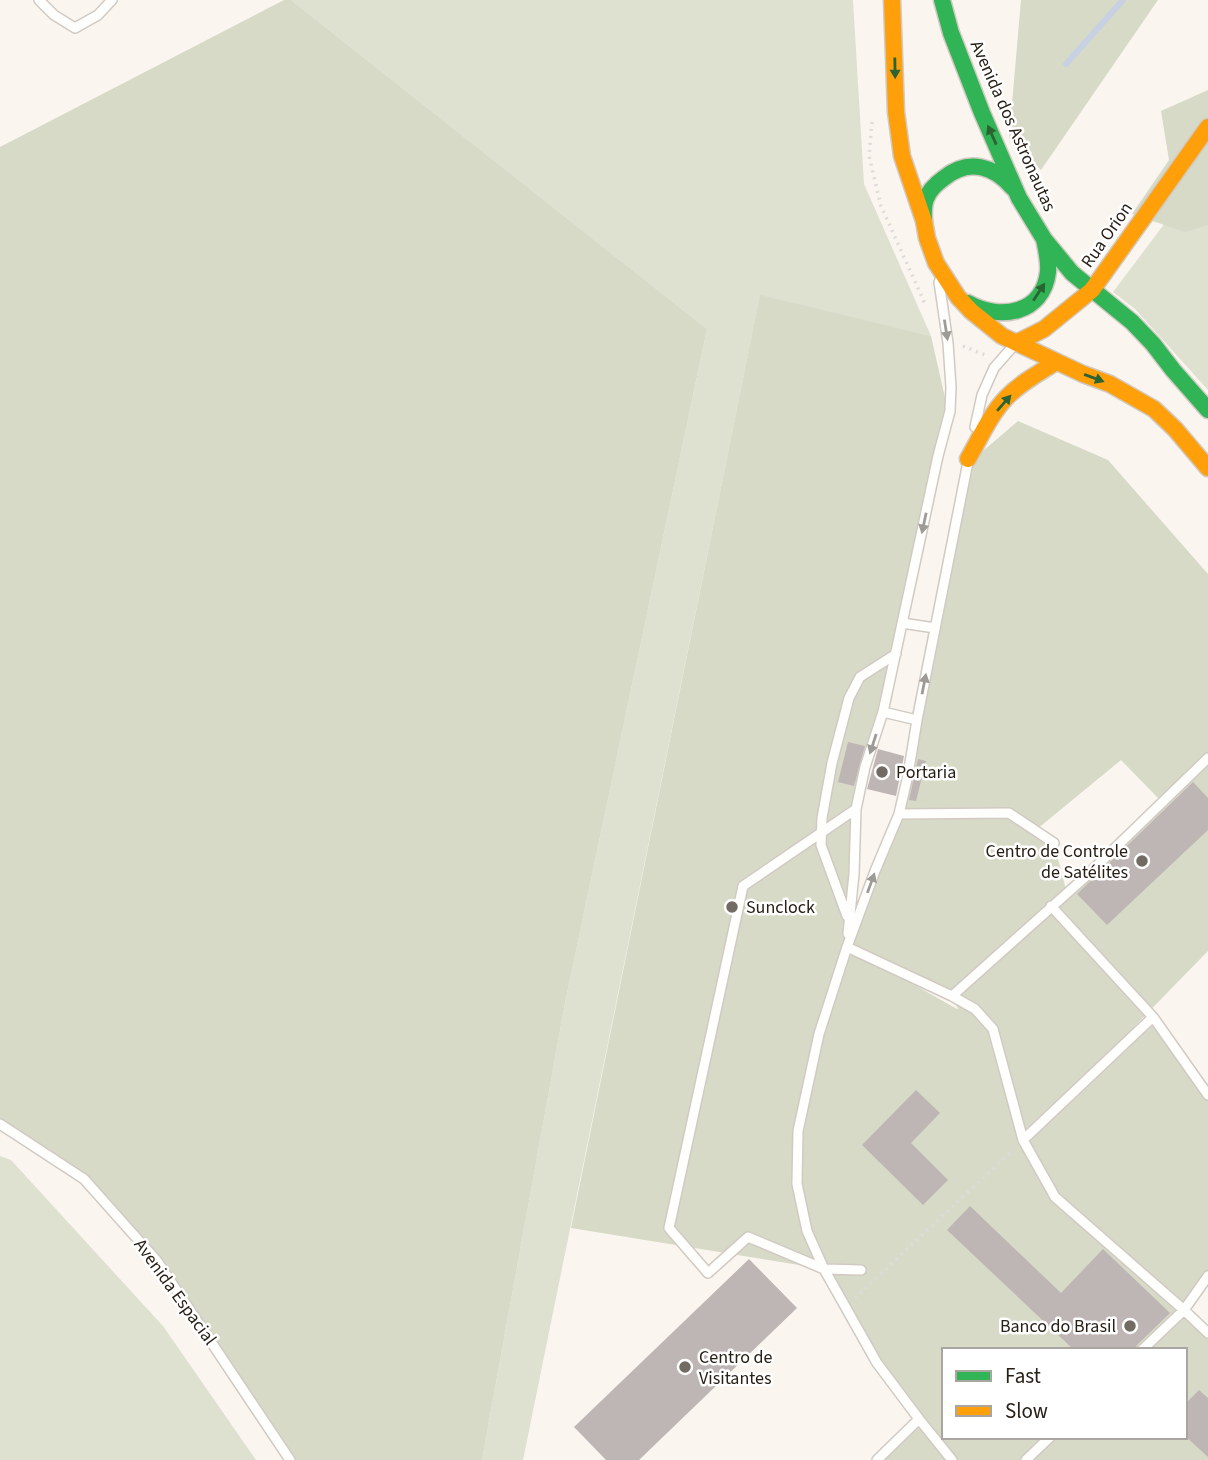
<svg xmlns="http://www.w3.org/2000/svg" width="1208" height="1460" font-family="'Source Sans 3',sans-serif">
  <rect width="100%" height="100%" fill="#fbf5f0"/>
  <!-- green -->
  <path fill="#dee0d0" d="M291,0H853L864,184L931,336L760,296L523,1460H482L565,1003L707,329Z
    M1208,166V390L1135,309L1113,292Z
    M0,1156L11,1160L163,1326L256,1460H0Z"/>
  <!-- forest -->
  <path fill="#d7dac6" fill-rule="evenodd" d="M284,0H291L707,329L565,1003L482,1460H290L157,1261L84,1179L0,1124V147Z
    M1021,0H1158L1041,170L1009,138Z
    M1208,90V225L1185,232L1132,214L1169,160L1161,111Z
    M760,295L931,336L948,411L856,809L847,944L899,814L970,462L1018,421L1108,460L1208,574V951L1043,1120L1153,1017L1208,1095V1276L1184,1310L1142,1350H944V1437H1050L1026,1460H952L877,1363L824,1269L571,1228ZM1121,760L1158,798L1199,765L1066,890L1054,843L1036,830ZM860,954L952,996L958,1009H957Z
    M1184,1316L1208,1339V1460H1028L1053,1437H1185V1350H1147Z
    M919,1422L950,1460H881Z"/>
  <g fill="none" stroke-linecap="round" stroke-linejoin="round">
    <!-- stream -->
    <path stroke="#c7d1e3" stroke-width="6" d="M1066,64L1123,0"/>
  </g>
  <!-- building -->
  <path fill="#beb6b5" d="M848,742L865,746L854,786L838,782Z
    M878,749L904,756L896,796L867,789Z
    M918,759L926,761L916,801L909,800Z
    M1193,782L1208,798V830L1107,925L1077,894Z
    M916,1090L940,1113L911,1143L948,1180L923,1205L862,1145Z
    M970,1206L1061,1293L1103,1249L1170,1313L1137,1345L1135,1350H1074L947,1230Z
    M749,1259L797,1308L639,1460H606L574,1427Z
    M1199,1390L1208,1398V1457L1185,1436V1404Z"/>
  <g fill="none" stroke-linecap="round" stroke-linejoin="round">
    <defs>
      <path id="lane" d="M39,0L54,15L75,28L98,15L112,0
        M975,427L982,395L994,368L1015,344
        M902,623L935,628
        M883,712L917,720
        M856,809L743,886L669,1228L708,1273L748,1237L824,1269L861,1270
        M899,814L1009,813L1054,843
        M1051,906L1153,1017L1208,1095
        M847,916L821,845L822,818L832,763L849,698L860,677L896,654
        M848,934L854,874L856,809L865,767L883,712L938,456L950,411L951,387L948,343L939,282
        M847,947L952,996L975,1009L993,1029L1023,1140L1055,1197L1184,1310L1208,1333
        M952,996L1083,879L1208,758
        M0,1124L84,1179L157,1261L290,1460
        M1023,1140L1153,1017
        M1142,1350L1184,1310L1208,1276
        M877,1460L919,1419
        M952,1460L919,1419L877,1363L824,1269L807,1231L797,1184L798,1131L819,1034L847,947L875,871L899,814L908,775L917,720L968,462
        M1026,1460L1050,1437"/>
      <path id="fast" d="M942,0L951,33L982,113L1019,198L1044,239L1072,273L1132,322L1153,344L1173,370L1208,410
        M924,221C924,214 923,206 926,199C929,190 937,183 944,178C969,158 994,166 1013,188
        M968,303C1000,321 1043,314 1048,272C1049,261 1046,249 1044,239"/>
      <path id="slow" d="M892,0L896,112L902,156L924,221L927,238L936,263L958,297L971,311L1002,336L1083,374L1110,384L1154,409L1175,429L1208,468
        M1016,343L1044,329L1092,290L1208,127
        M968,459C980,438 990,415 1006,398C1020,383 1039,373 1056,362"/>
    </defs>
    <!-- lane casing -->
    <use href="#lane" stroke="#d1cac3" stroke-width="12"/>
    <!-- fast casing -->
    <use href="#fast" stroke="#d1cac3" stroke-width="19"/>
    <!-- slow casing -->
    <use href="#slow" stroke="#d1cac3" stroke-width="19"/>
    <!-- path -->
    <path stroke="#dedcda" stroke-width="3.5" stroke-dasharray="2 5" stroke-linecap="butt" d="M872,122L869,156L881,206L926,306
      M963,346L985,355
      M855,1298L1013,1150"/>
    <!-- lane -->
    <use href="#lane" stroke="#fefefd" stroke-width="9"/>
    <!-- fast -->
    <use href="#fast" stroke="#30b455" stroke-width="16"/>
    <!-- slow -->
    <use href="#slow" stroke="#ff9f0a" stroke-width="16"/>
  </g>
  <!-- one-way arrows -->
  <defs><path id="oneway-solid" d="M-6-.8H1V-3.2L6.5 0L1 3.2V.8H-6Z" transform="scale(1.75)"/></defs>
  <g fill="#2c6333">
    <use href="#oneway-solid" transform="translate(895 68) rotate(89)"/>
    <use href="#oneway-solid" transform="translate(992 135) rotate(-114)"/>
    <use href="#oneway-solid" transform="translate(1039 292) rotate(-57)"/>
    <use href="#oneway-solid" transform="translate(1094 378) rotate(20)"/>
    <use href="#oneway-solid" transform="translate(1004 403) rotate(-49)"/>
  </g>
  <g fill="#9e9a96">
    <use href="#oneway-solid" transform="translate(946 330) rotate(81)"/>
    <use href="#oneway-solid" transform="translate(924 523) rotate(102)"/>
    <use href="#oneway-solid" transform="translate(924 684) rotate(-79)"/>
    <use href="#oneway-solid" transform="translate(873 744) rotate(108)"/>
    <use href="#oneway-solid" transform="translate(871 883) rotate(-70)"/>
  </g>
  <!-- markers -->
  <g fill="#726b63" stroke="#fff" stroke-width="2.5">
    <circle cx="882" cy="772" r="7"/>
    <circle cx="1142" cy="861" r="7"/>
    <circle cx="732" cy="907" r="7"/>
    <circle cx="1130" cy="1326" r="7"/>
    <circle cx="685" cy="1367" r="7"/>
  </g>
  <g text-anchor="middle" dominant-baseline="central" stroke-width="5" stroke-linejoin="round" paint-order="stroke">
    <!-- street labels -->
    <g font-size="18" fill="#282017" stroke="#fff">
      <text transform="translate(1013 126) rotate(66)">Avenida dos Astronautas</text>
      <text transform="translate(1107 235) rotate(-55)">Rua Orion</text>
      <text transform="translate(175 1292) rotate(54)">Avenida Espacial</text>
    </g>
    <!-- poi labels -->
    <g font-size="18" fill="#282017" stroke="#fff" text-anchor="start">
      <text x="896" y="772">Portaria</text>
      <text x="1128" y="851" text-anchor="end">Centro de Controle<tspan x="1128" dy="21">de Satélites</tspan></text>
      <text x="746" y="907">Sunclock</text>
      <text x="1116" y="1326" text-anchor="end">Banco do Brasil</text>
      <text x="699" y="1357">Centro de<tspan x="699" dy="21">Visitantes</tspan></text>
    </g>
  </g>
  <!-- legend -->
  <rect x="942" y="1348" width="245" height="91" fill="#ffffff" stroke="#a9a6a2" stroke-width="2"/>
  <rect x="956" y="1371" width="35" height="10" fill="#30b455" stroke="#a9a6a2" stroke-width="2"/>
  <text x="1005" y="1383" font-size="21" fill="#282017">Fast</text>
  <rect x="956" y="1406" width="35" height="10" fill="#ff9f0a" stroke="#a9a6a2" stroke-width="2"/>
  <text x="1005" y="1418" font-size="21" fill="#282017">Slow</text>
</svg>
